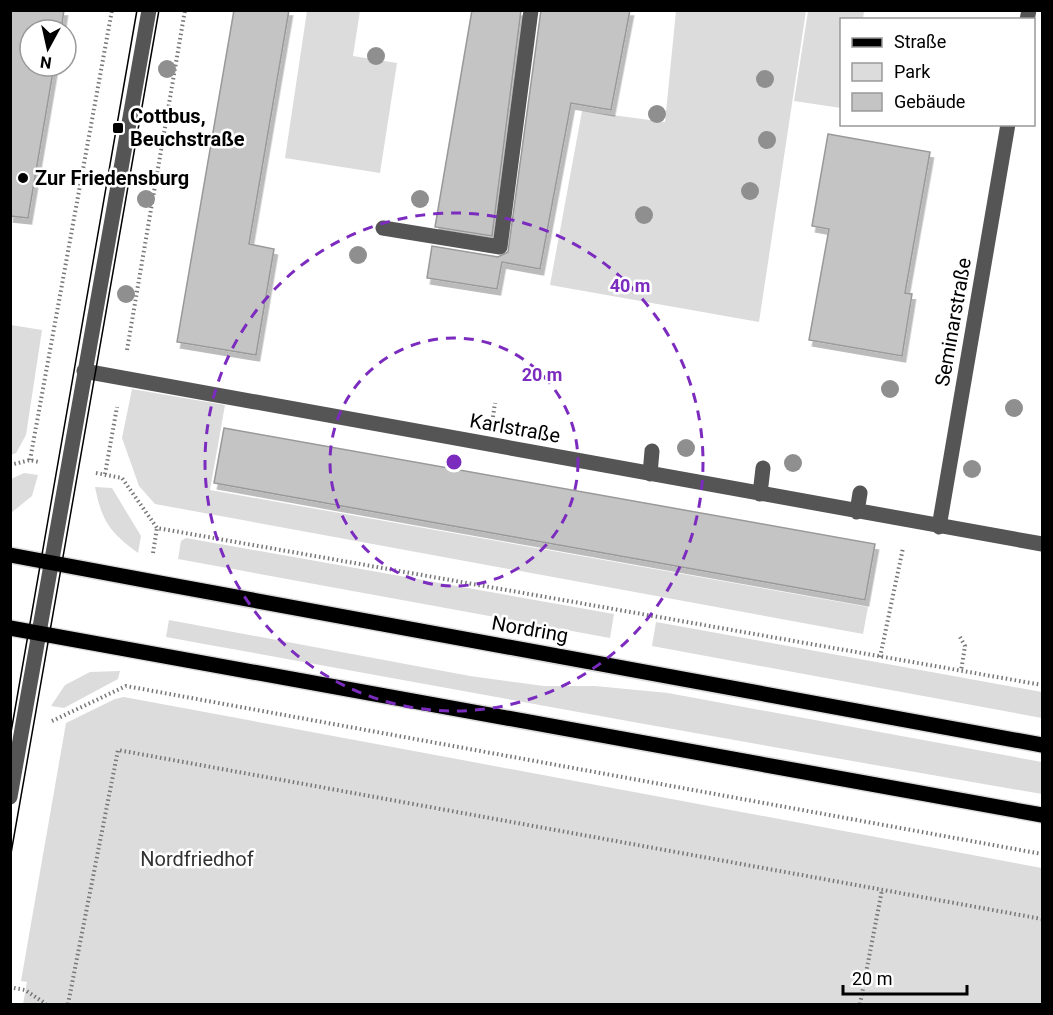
<svg xmlns="http://www.w3.org/2000/svg" width="1053" height="1015" font-family="Roboto,sans-serif">
  <defs>
    <filter id="shadow"><feDropShadow dx="3.5" dy="6" stdDeviation="0" flood-color="#0004"/></filter>
  </defs>
  <rect width="100%" height="100%" fill="#fff"/>
  <!-- green -->
  <path fill="#dcdcdc" d="M307,11H360L353,56L397,63L380,173L285,158Z
    M676,11H806L759,322L550,285L582,111L665,122Z
    M808,11H864L863,19L842,20L841,108L794,101Z
    M11,325L42,330L26,435L16,453L11,455Z
    M132,389L225,405L210,490L868,607L863,634L155,504L139,486L122,438Z
    M24,473L38,475L32,496L11,513V479Z
    M95,487L112,488L141,536L138,553C110,532 102,522 95,487Z
    M186,538L614,614L610,638L178,559L181,541Z
    M169,620L470,676L544,686H595L668,693L1042,762V794C750,744 458,690 166,637Z
    M656,622L1042,692V718L652,646Z
    M120,671L118,679L64,708L51,706L65,685L90,672Z
    M124,697L1042,868V1004H23L27,982L21,981L66,723L115,699Z"/>
  <!-- building -->
  <path fill="#c4c4c4" stroke="#999" stroke-width="1.5" filter="url(#shadow)" d="M10,10H64L61,30H30V66H54L28,218L10,216Z
    M234,10H289L249,244L274,249L256,355L177,342Z
    M472,10H521L492,236L435,227Z
    M541,10H630L611,110L571,103L540,269L502,262L497,289L427,278L432,246L498,257L508,252Z
    M828,134L930,152L905,293L912,294L902,356L809,340L829,229L812,226Z
    M224,428L875,544L865,600L214,483Z"/>
  <g fill="none" stroke-linecap="round" stroke-linejoin="round">
    <defs>
      <path id="major" d="M10,555C354,620 699,681 1042,745
        M10,628L1042,815"/>
    </defs>
    <!-- major casing -->
    <use href="#major" stroke="#dbdbdb" stroke-width="18"/>
    <!-- path -->
    <path stroke="#777" stroke-width="4" stroke-dasharray="1.5 3" stroke-linecap="butt" d="M127,350L185,10
      M493,417L495,403
      M30,460L112,10
      M10,465L30,460L39,462
      M96,473L122,478L157,528L1042,685
      M105,474L117,407
      M153,553L157,528
      M960,637L965,646L961,671
      M880,657L903,548
      M52,721L126,686L1042,854
      M14,988L25,990L46,1004
      M68,1004L118,750L1042,919
      M860,1004L882,890"/>
    <!-- minor -->
    <path stroke="#555" stroke-width="15" d="M1027,20L1029,10
      M383,228L500,247L531,10
      M84,371L1042,544
      M650,474L652,451
      M760,494L763,468
      M857,512L860,493
      M939,527L1008,124
      M10,797C56,535 102,273 149,10"/>
    <!-- major -->
    <use href="#major" stroke="#000" stroke-width="15"/>
    <!-- tram -->
    <path stroke="#000" stroke-width="1.5" d="M10,738L137,10
      M10,859L159,10"/>
  </g>
  <!-- trees -->
  <g fill="#8f8f8f">
    <circle cx="376" cy="56" r="9"/>
    <circle cx="167" cy="69" r="9"/>
    <circle cx="765" cy="79" r="9"/>
    <circle cx="657" cy="114" r="9"/>
    <circle cx="767" cy="140" r="9"/>
    <circle cx="750" cy="191" r="9"/>
    <circle cx="146" cy="199" r="9"/>
    <circle cx="420" cy="199" r="9"/>
    <circle cx="644" cy="215" r="9"/>
    <circle cx="358" cy="255" r="9"/>
    <circle cx="126" cy="294" r="9"/>
    <circle cx="890" cy="389" r="9"/>
    <circle cx="1014" cy="408" r="9"/>
    <circle cx="686" cy="448" r="9"/>
    <circle cx="793" cy="463" r="9"/>
    <circle cx="972" cy="469" r="9"/>
  </g>
  <!-- distance rings -->
  <g fill="none" stroke="#7b2cbf" stroke-width="3" stroke-dasharray="10 8">
    <circle cx="454" cy="462" r="124"/>
    <circle cx="454" cy="462" r="249"/>
  </g>
  <!-- markers -->
  <g fill="#000" stroke="#fff" stroke-width="2">
    <rect x="112" y="122" width="12" height="12" rx="3"/>
    <circle cx="23" cy="178" r="6"/>
  </g>
  <g text-anchor="middle" dominant-baseline="central" stroke-width="5" stroke-linejoin="round" paint-order="stroke">
    <!-- poi labels -->
    <g font-size="20" font-weight="bold" fill="#000" stroke="#fff" text-anchor="start">
      <text x="130" y="116">Cottbus,<tspan x="130" dy="23">Beuchstraße</tspan></text>
      <text x="35" y="178">Zur Friedensburg</text>
    </g>
    <!-- street labels -->
    <g font-size="20" fill="#000" stroke="#fff">
      <text transform="translate(953 322) rotate(-80)">Seminarstraße</text>
      <text transform="translate(515 428) rotate(10)">Karlstraße</text>
      <text transform="translate(530 629) rotate(10)">Nordring</text>
    </g>
    <!-- park labels -->
    <g font-size="20" fill="#333" stroke="#fff">
      <text x="197" y="859">Nordfriedhof</text>
    </g>
  </g>
  <circle cx="454" cy="462" r="9" fill="#7b2cbf" stroke="#fff" stroke-width="3"/>
  <g font-size="18" text-anchor="middle" font-weight="bold" fill="#7b2cbf" stroke="#fff" stroke-width="5" stroke-linejoin="round" paint-order="stroke">
    <text x="630" y="292">40 m</text>
    <text x="542" y="381">20 m</text>
  </g>
  <!-- border -->
  <rect width="1053" height="1015" fill="none" stroke="#000000" stroke-width="24"/>
  <!-- legend -->
  <rect x="840" y="18" width="195" height="108" fill="#ffffff" stroke="#999999" stroke-width="1.5"/>
  <rect x="852" y="38" width="30" height="9" fill="#000000" stroke="#999999" stroke-width="1.5"/>
  <text x="894" y="48" font-size="18" fill="#000000">Straße</text>
  <rect x="852" y="63" width="30" height="18" fill="#dcdcdc" stroke="#999999" stroke-width="1.5"/>
  <text x="894" y="78" font-size="18" fill="#000000">Park</text>
  <rect x="852" y="93" width="30" height="18" fill="#c4c4c4" stroke="#999999" stroke-width="1.5"/>
  <text x="894" y="108" font-size="18" fill="#000000">Gebäude</text>
  <!-- north arrow -->
  <g transform="translate(48 48) rotate(188)"><circle r="28" fill="#ffffff" stroke="#999999" stroke-width="1.5"/>
  <path d="M0-4.5L10 22L0 15L-10 22Z" fill="#000000"/>
  <text y="-9" font-size="16" font-weight="bold" text-anchor="middle" fill="#000000">N</text>
  </g>
  <!-- scale -->
  <path d="M843 985v9h124v-9" fill="none" stroke="#000000" stroke-width="3"/>
  <text x="852" y="985" font-size="18" fill="#000000" stroke="#ffffff" stroke-width="4.5" paint-order="stroke">20 m</text>
</svg>
